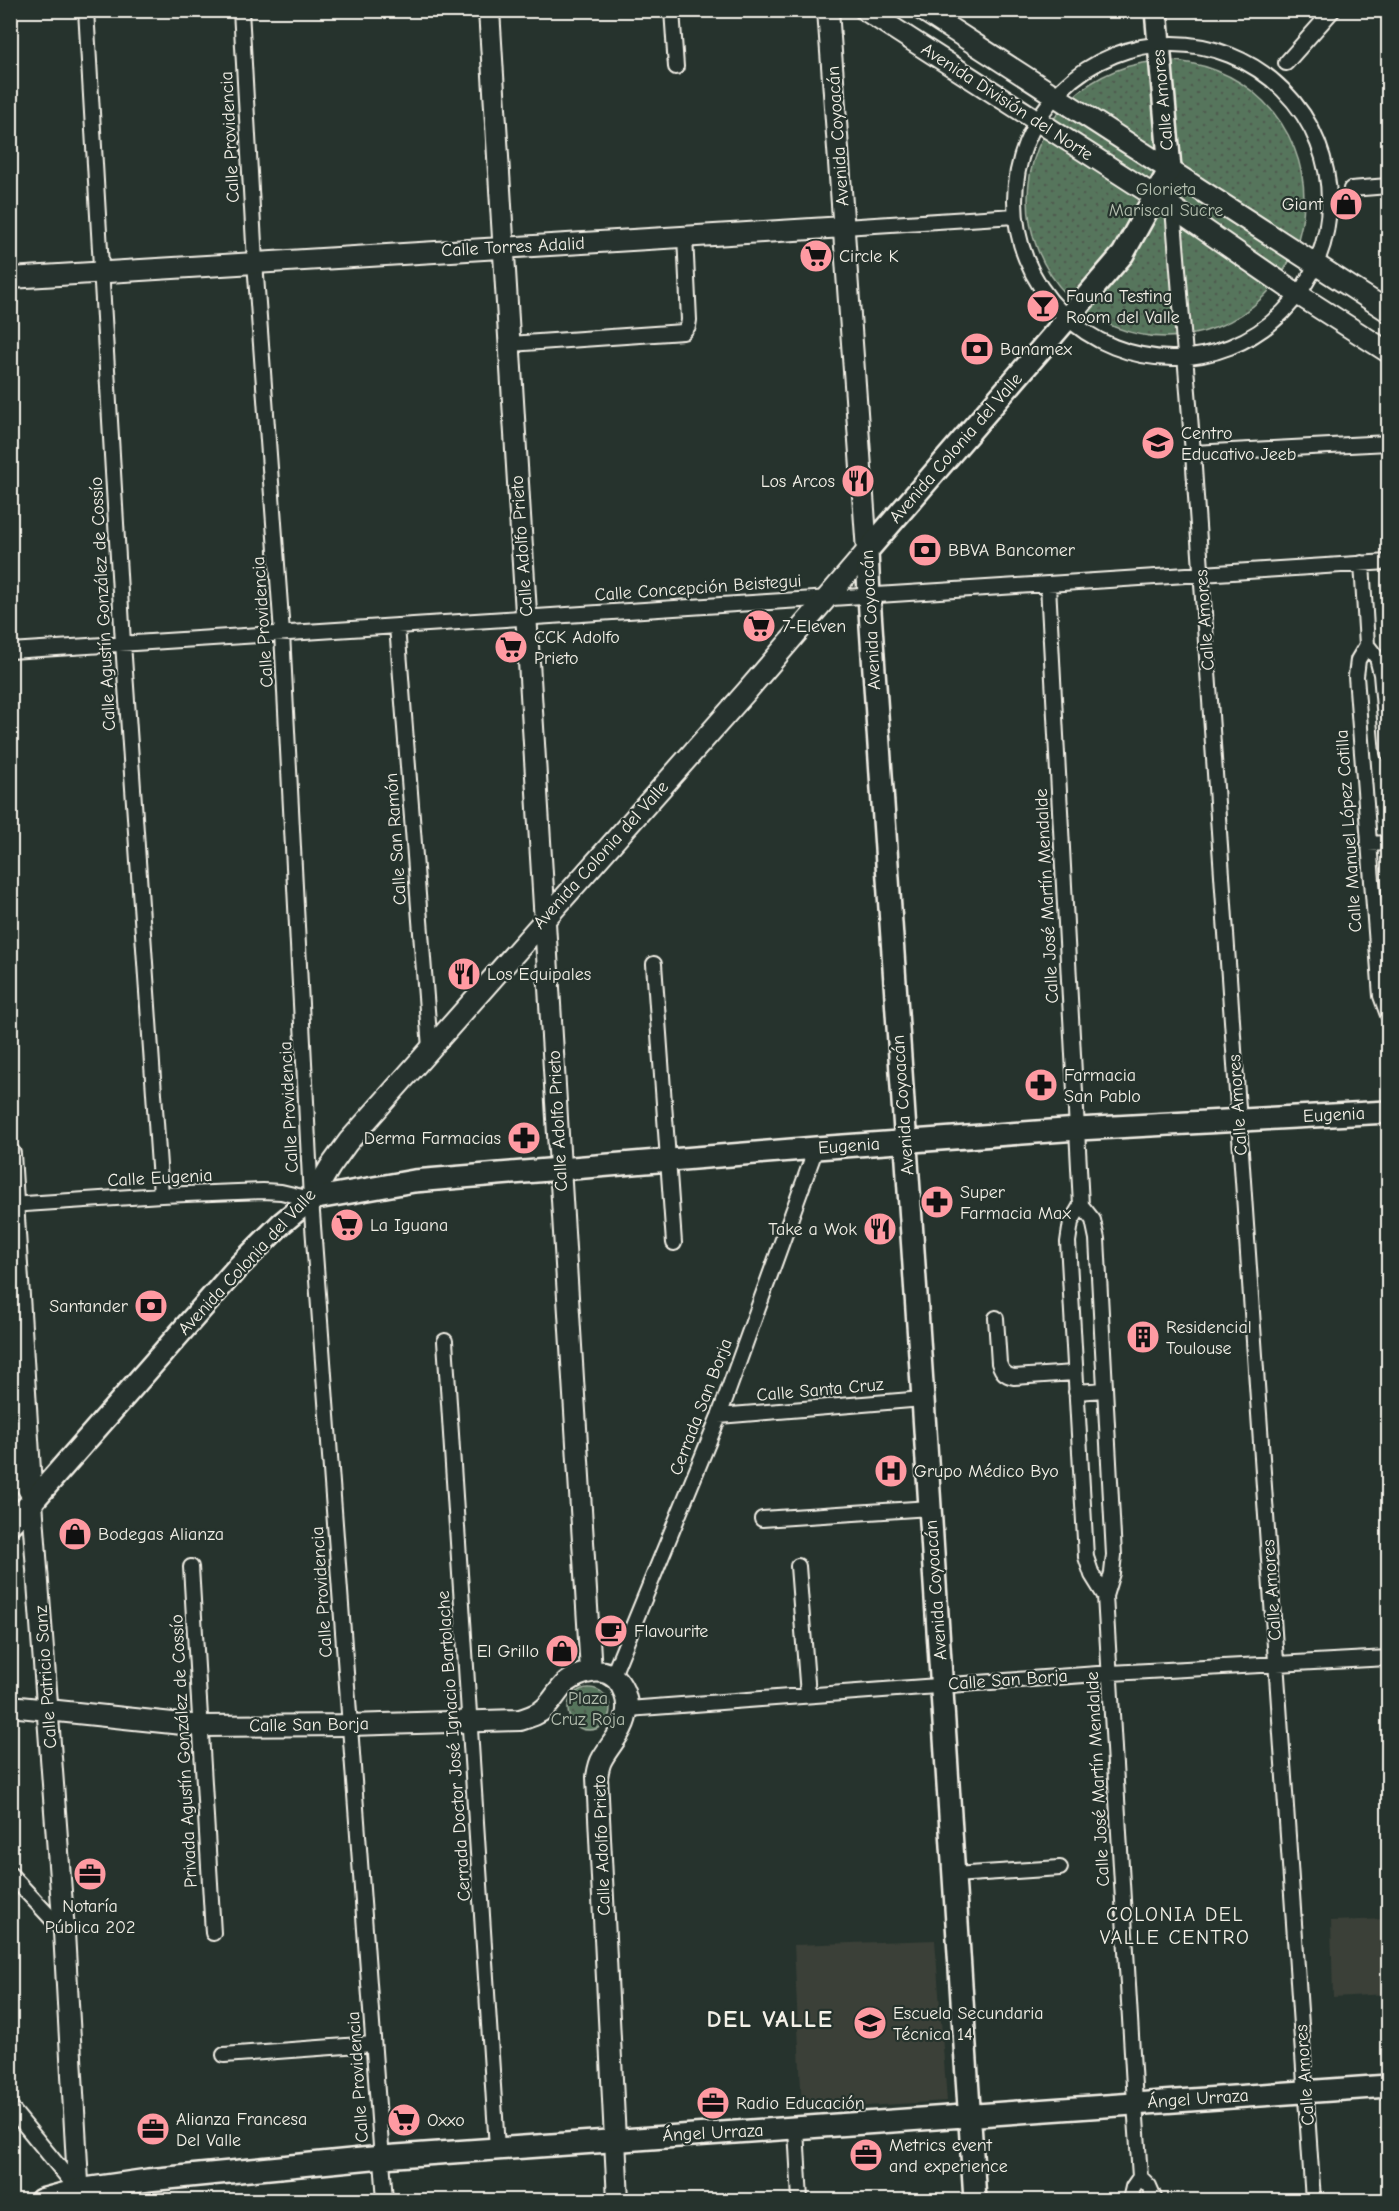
<svg xmlns="http://www.w3.org/2000/svg" width="1399" height="2211" font-family="'Comic Neue',sans-serif">
  <defs>
    <pattern id="park-dots" width="8" height="8" patternUnits="userSpaceOnUse" patternTransform="scale(1.5)"><rect width="8" height="8" fill="#56745c"/><path d="M2 2h.1M6 6h.1" fill="none" stroke="#4f5c50" stroke-width="1.8" stroke-linecap="round"/></pattern>
  </defs>
  <rect width="100%" height="100%" fill="#26332d"/>
  <filter id="ink" filterUnits="userSpaceOnUse"><feTurbulence type="fractalNoise" baseFrequency=".0167" numOctaves="2"/><feDisplacementMap in="SourceGraphic" scale="12" xChannelSelector="R" yChannelSelector="G"/><feConvolveMatrix kernelMatrix="1 2 1 2 8 2 1 2 1" color-interpolation-filters="sRGB"/></filter>
  <g filter="url(#ink)">
    <!-- built -->
    <path fill="#3a4038" d="M1388,1919V1994L1333,1997L1331,1921Z
      M935,1940L947,2101L802,2110L794,1945Z"/>
    <!-- park -->
    <path fill="url(#park-dots)" stroke="#a5b2a2" stroke-width="1.5" d="M1028 199a138 138 0 1 1 276 0a138 138 0 1 1-276 0Z
      M568 1709a21 21 0 1 1 42 0a21 21 0 1 1-42 0Z"/>
    <g fill="none" stroke-linecap="round" stroke-linejoin="round">
      <defs>
        <path id="street" d="M86,10L123,643L161,1195
          M241,10L255,262L282,633L311,1199L385,2200
          M672,10L676,67
          M1015 201a157 157 0 1 1 314 0a157 157 0 1 1-314 0Z
          M1286,63L1333,10
          M1170,171L1193,453L1313,2200
          M1351,189L1388,186
          M844,227L1015,216
          M510,344L683,332L688,326L689,320L685,236
          M1193,453L1388,443
          M1362,563L1367,645L1377,658L1381,674L1388,753
          M1048,585L1081,1205L1093,1220L1097,1239L1114,1555L1112,1573L1105,1596L1135,2103L1140,2177L1149,2186L1155,2200
          M397,626L430,1048
          M1367,645L1358,660L1356,676L1381,996L1388,1015
          M10,651L1388,562
          M1368,844L1388,843
          M654,964L674,1243
          M10,1205L161,1195L263,1191L281,1192L311,1199
          M1081,1205L1071,1222L1068,1242L1086,1557L1092,1575L1105,1596
          M996,1318L999,1363C1002,1372 1005,1375 1014,1377L1074,1373
          M445,1341L497,2148
          M1076,1392L1105,1390
          M719,1416L923,1399
          M10,1463L30,1498
          M762,1519L930,1508
          M798,1566L808,1695
          M191,1567L213,1933
          M613,1675L719,1416L816,1148
          M628,1709L1111,1673L1388,1658
          M10,1874L64,1932
          M954,1875L1060,1868
          M224,2055L373,2044
          M10,2107L78,2190
          M796,2129L800,2200
          M1130,2200L1133,2187L1140,2177"/>
        <path id="secondary" d="M489,10L591,1672
          M865,10L1173,208L1299,295L1388,352
          M922,10L1388,311
          M10,278L844,227
          M10,1154L32,1502L64,1932L79,2200
          M311,1199L330,1167L348,1142L747,691L867,551L828,10
          M10,1706L201,1726L349,1725L520,1720C529,1717 538,1715 545,1708C553,1701 558,1690 566,1683C580,1672 604,1665 617,1680C623,1687 628,1699 627,1710C626,1729 611,1743 602,1759C599,1764 598,1771 597,1777L618,2200"/>
        <path id="primary" d="M10,1524L32,1502L238,1267L282,1223L311,1199L414,1181L816,1148L1078,1129L1388,1112
          M41,2200L78,2190L148,2180L382,2157L1388,2086
          M975,2200L923,1399L869,596L867,551L1123,254L1170,169L1156,10"/>
      </defs>
      <!-- street casing -->
      <use href="#street" stroke="#f4f1e8" stroke-width="18"/>
      <!-- secondary casing -->
      <use href="#secondary" stroke="#f4f1e8" stroke-width="24"/>
      <!-- primary casing -->
      <use href="#primary" stroke="#f4f1e8" stroke-width="26"/>
      <!-- street -->
      <use href="#street" stroke="#26332d" stroke-width="14"/>
      <!-- secondary -->
      <use href="#secondary" stroke="#26332d" stroke-width="20"/>
      <!-- primary -->
      <use href="#primary" stroke="#26332d" stroke-width="21"/>
    </g>
  </g>
  <!-- icons -->
  <defs>
    <symbol id="shop-disc" viewBox="-11 -11 22 22"><circle r="9.5" fill="#ff9aa2" stroke="#26332d"/><path d="M-5-2.5h2.3a2.7 3.5 0 0 1 5.4 0H5L5.5 6h-11ZM-1.5-2.5h3a1.5 2.3 0 0 0-3 0Z" fill="#111"/></symbol>
    <symbol id="supermarket-disc" viewBox="-11 -11 22 22"><circle r="9.5" fill="#ff9aa2" stroke="#26332d"/><path d="M-6-5.5h2.5l.6 2H6L4.5 2H-2.5L-4.4-4H-6ZM-1.5 3.2a1.3 1.3 0 1 0 .1 0ZM3 3.2a1.3 1.3 0 1 0 .1 0Z" fill="#111"/></symbol>
    <symbol id="bar-disc" viewBox="-11 -11 22 22"><circle r="9.5" fill="#ff9aa2" stroke="#26332d"/><path d="M-6-5H6L.8 .8V4.5H3.5V6h-7V4.5H-.8V.8Z" fill="#111"/></symbol>
    <symbol id="bank-disc" viewBox="-11 -11 22 22"><circle r="9.5" fill="#ff9aa2" stroke="#26332d"/><path d="M-6-4H6V4H-6ZM0-2.3a2.3 2.3 0 1 0 0 4.6a2.3 2.3 0 1 0 0-4.6Z" fill="#111"/></symbol>
    <symbol id="school-disc" viewBox="-11 -11 22 22"><circle r="9.5" fill="#ff9aa2" stroke="#26332d"/><path d="M0-5L7-2L0 1L-7-2ZM-4 1L0 2.5L4 1V4Q0 6-4 4Z" fill="#111"/></symbol>
    <symbol id="restaurant-disc" viewBox="-11 -11 22 22"><circle r="9.5" fill="#ff9aa2" stroke="#26332d"/><path d="M-5-6h1v4h1v-4h1v4h1v-4h1v5L-1.5 .5V6h-2V.5L-5-1ZM5-6V6H3V1.5H1.5Q1.5-4 5-6Z" fill="#111"/></symbol>
    <symbol id="pharmacy-disc" viewBox="-11 -11 22 22"><circle r="9.5" fill="#ff9aa2" stroke="#26332d"/><path d="M-2-6h4v4h4v4h-4v4h-4v-4h-4v-4h4Z" fill="#111"/></symbol>
    <symbol id="building-disc" viewBox="-11 -11 22 22"><circle r="9.5" fill="#ff9aa2" stroke="#26332d"/><path d="M-4-6H4V6H1V3H-1V6H-4ZM-2.5-4.3h1.7v1.8h-1.7ZM.8-4.3h1.7v1.8H.8ZM-2.5-1h1.7V.8h-1.7ZM.8-1h1.7V.8H.8Z" fill="#111"/></symbol>
    <symbol id="hospital-disc" viewBox="-11 -11 22 22"><circle r="9.5" fill="#ff9aa2" stroke="#26332d"/><path d="M-5-5h3v3.5h4V-5h3V5h-3V1.5h-4V5h-3Z" fill="#111"/></symbol>
    <symbol id="cafe-disc" viewBox="-11 -11 22 22"><circle r="9.5" fill="#ff9aa2" stroke="#26332d"/><path d="M-5.5-4.5H6V0H3Q3 3.5 0 3.5H-2.5Q-5.5 3.5-5.5 0ZM3-3.2v2h1.7v-2ZM-6 4.5H4V6H-6Z" fill="#111"/></symbol>
    <symbol id="office-disc" viewBox="-11 -11 22 22"><circle r="9.5" fill="#ff9aa2" stroke="#26332d"/><path d="M-6-3h4V-5.5h4V-3h4V5H-6ZM-1-4.5V-3h2v-1.5ZM-6 0V1H6V0Z" fill="#111"/></symbol>
  </defs>
  <g fill-rule="evenodd">
    <use href="#shop-disc" x="1327" y="185" width="38" height="38"/>
    <use href="#supermarket-disc" x="797" y="237" width="38" height="38"/>
    <use href="#bar-disc" x="1024" y="287" width="38" height="38"/>
    <use href="#bank-disc" x="958" y="330" width="38" height="38"/>
    <use href="#school-disc" x="1139" y="424" width="38" height="38"/>
    <use href="#restaurant-disc" x="839" y="462" width="38" height="38"/>
    <use href="#bank-disc" x="906" y="531" width="38" height="38"/>
    <use href="#supermarket-disc" x="740" y="607" width="38" height="38"/>
    <use href="#supermarket-disc" x="492" y="628" width="38" height="38"/>
    <use href="#restaurant-disc" x="445" y="955" width="38" height="38"/>
    <use href="#pharmacy-disc" x="1022" y="1066" width="38" height="38"/>
    <use href="#pharmacy-disc" x="505" y="1119" width="38" height="38"/>
    <use href="#pharmacy-disc" x="918" y="1183" width="38" height="38"/>
    <use href="#supermarket-disc" x="328" y="1206" width="38" height="38"/>
    <use href="#restaurant-disc" x="861" y="1210" width="38" height="38"/>
    <use href="#bank-disc" x="132" y="1287" width="38" height="38"/>
    <use href="#building-disc" x="1124" y="1318" width="38" height="38"/>
    <use href="#hospital-disc" x="872" y="1452" width="38" height="38"/>
    <use href="#shop-disc" x="56" y="1515" width="38" height="38"/>
    <use href="#cafe-disc" x="592" y="1612" width="38" height="38"/>
    <use href="#shop-disc" x="543" y="1632" width="38" height="38"/>
    <use href="#office-disc" x="71" y="1855" width="38" height="38"/>
    <use href="#school-disc" x="851" y="2004" width="38" height="38"/>
    <use href="#office-disc" x="694" y="2084" width="38" height="38"/>
    <use href="#supermarket-disc" x="385" y="2101" width="38" height="38"/>
    <use href="#office-disc" x="134" y="2110" width="38" height="38"/>
    <use href="#office-disc" x="847" y="2136" width="38" height="38"/>
  </g>
  <g text-anchor="middle" dominant-baseline="central" stroke-width="4.5" stroke-linejoin="round" paint-order="stroke">
    <!-- street labels -->
    <g font-size="18" fill="#f4f1e8" stroke="#26332d">
      <text transform="translate(1163 100) rotate(-95)">Calle Amores</text>
      <text transform="translate(1007 102) rotate(33)">Avenida División del Norte</text>
      <text transform="translate(838 136) rotate(-94)">Avenida Coyoacán</text>
      <text transform="translate(230 137) rotate(-93)">Calle Providencia</text>
      <text transform="translate(513 247) rotate(-3)">Calle Torres Adalid</text>
      <text transform="translate(956 448) rotate(-49)">Avenida Colonia del Valle</text>
      <text transform="translate(522 546) rotate(-94)">Calle Adolfo Prieto</text>
      <text transform="translate(698 588) rotate(-4)">Calle Concepción Beistegui</text>
      <text transform="translate(103 604) rotate(-93)">Calle Agustín González de Cossío</text>
      <text transform="translate(871 620) rotate(-93)">Avenida Coyoacán</text>
      <text transform="translate(1205 620) rotate(-94)">Calle Amores</text>
      <text transform="translate(263 622) rotate(-94)">Calle Providencia</text>
      <text transform="translate(1349 831) rotate(-94)">Calle Manuel López Cotilla</text>
      <text transform="translate(396 839) rotate(-94)">Calle San Ramón</text>
      <text transform="translate(601 855) rotate(-48)">Avenida Colonia del Valle</text>
      <text transform="translate(1047 896) rotate(-93)">Calle José Martín Mendalde</text>
      <text transform="translate(903 1105) rotate(-94)">Avenida Coyoacán</text>
      <text transform="translate(1238 1105) rotate(-94)">Calle Amores</text>
      <text transform="translate(289 1107) rotate(-93)">Calle Providencia</text>
      <text transform="translate(1334 1115) rotate(-3)">Eugenia</text>
      <text transform="translate(558 1121) rotate(-93)">Calle Adolfo Prieto</text>
      <text transform="translate(849 1146) rotate(-4)">Eugenia</text>
      <text transform="translate(160 1178) rotate(-3)">Calle Eugenia</text>
      <text transform="translate(247 1262) rotate(-47)">Avenida Colonia del Valle</text>
      <text transform="translate(820 1390) rotate(-5)">Calle Santa Cruz</text>
      <text transform="translate(701 1407) rotate(-69)">Cerrada San Borja</text>
      <text transform="translate(936 1590) rotate(-94)">Avenida Coyoacán</text>
      <text transform="translate(1272 1590) rotate(-94)">Calle Amores</text>
      <text transform="translate(322 1592) rotate(-94)">Calle Providencia</text>
      <text transform="translate(46 1677) rotate(-94)">Calle Patricio Sanz</text>
      <text transform="translate(1008 1680) rotate(-4)">Calle San Borja</text>
      <text transform="translate(309 1725) rotate(-1)">Calle San Borja</text>
      <text transform="translate(454 1746) rotate(-94)">Cerrada Doctor José Ignacio Bartolache</text>
      <text transform="translate(184 1751) rotate(-93)">Privada Agustín González de Cossío</text>
      <text transform="translate(1098 1779) rotate(-93)">Calle José Martín Mendalde</text>
      <text transform="translate(602 1845) rotate(-92)">Calle Adolfo Prieto</text>
      <text transform="translate(1305 2075) rotate(-94)">Calle Amores</text>
      <text transform="translate(358 2077) rotate(-94)">Calle Providencia</text>
      <text transform="translate(1198 2099) rotate(-4)">Ángel Urraza</text>
      <text transform="translate(713 2133) rotate(-3)">Ángel Urraza</text>
    </g>
    <!-- park labels -->
    <g font-size="18" fill="#b5bfb0" stroke="#26332d">
      <text x="1166" y="189">Glorieta<tspan x="1166" dy="21">Mariscal Sucre</tspan></text>
      <text x="588" y="1698">Plaza<tspan x="588" dy="21">Cruz Roja</tspan></text>
    </g>
    <!-- poi labels -->
    <g font-size="18" fill="#f4f1e8" stroke="#26332d" text-anchor="start">
      <text x="1323" y="204" text-anchor="end">Giant</text>
      <text x="839" y="256">Circle K</text>
      <text x="1066" y="296">Fauna Testing<tspan x="1066" dy="21">Room del Valle</tspan></text>
      <text x="1000" y="349">Banamex</text>
      <text x="1181" y="433">Centro<tspan x="1181" dy="21">Educativo Jeeb</tspan></text>
      <text x="835" y="481" text-anchor="end">Los Arcos</text>
      <text x="948" y="550">BBVA Bancomer</text>
      <text x="782" y="626">7-Eleven</text>
      <text x="534" y="637">CCK Adolfo<tspan x="534" dy="21">Prieto</tspan></text>
      <text x="487" y="974">Los Equipales</text>
      <text x="1064" y="1075">Farmacia<tspan x="1064" dy="21">San Pablo</tspan></text>
      <text x="501" y="1138" text-anchor="end">Derma Farmacias</text>
      <text x="960" y="1192">Super<tspan x="960" dy="21">Farmacia Max</tspan></text>
      <text x="370" y="1225">La Iguana</text>
      <text x="857" y="1229" text-anchor="end">Take a Wok</text>
      <text x="128" y="1306" text-anchor="end">Santander</text>
      <text x="1166" y="1327">Residencial<tspan x="1166" dy="21">Toulouse</tspan></text>
      <text x="914" y="1471">Grupo Médico Byo</text>
      <text x="98" y="1534">Bodegas Alianza</text>
      <text x="634" y="1631">Flavourite</text>
      <text x="539" y="1651" text-anchor="end">El Grillo</text>
      <text x="90" y="1906" text-anchor="middle">Notaría<tspan x="90" dy="21">Pública 202</tspan></text>
      <text x="893" y="2013">Escuela Secundaria<tspan x="893" dy="21">Técnica 14</tspan></text>
      <text x="736" y="2103">Radio Educación</text>
      <text x="176" y="2119">Alianza Francesa<tspan x="176" dy="21">Del Valle</tspan></text>
      <text x="427" y="2120">Oxxo</text>
      <text x="889" y="2145">Metrics event<tspan x="889" dy="21">and experience</tspan></text>
    </g>
    <!-- neighbourhood labels -->
    <g font-size="20" letter-spacing="1.5" fill="#f4f1e8" stroke="#26332d">
      <text x="1175" y="1914">COLONIA DEL<tspan x="1175" dy="23">VALLE CENTRO</tspan></text>
    </g>
    <!-- district labels -->
    <g font-size="24" font-weight="bold" letter-spacing="1.5" fill="#f4f1e8" stroke="#26332d">
      <text x="770" y="2019">DEL VALLE</text>
    </g>
  </g>
  <!-- margin -->
  <rect width="1399" height="2211" fill="none" stroke="#26332d" stroke-width="36"/>
  <rect x="18" y="18" width="1363" height="2175" fill="none" stroke="#f4f1e8" stroke-width="2" filter="url(#ink)"/>
</svg>
